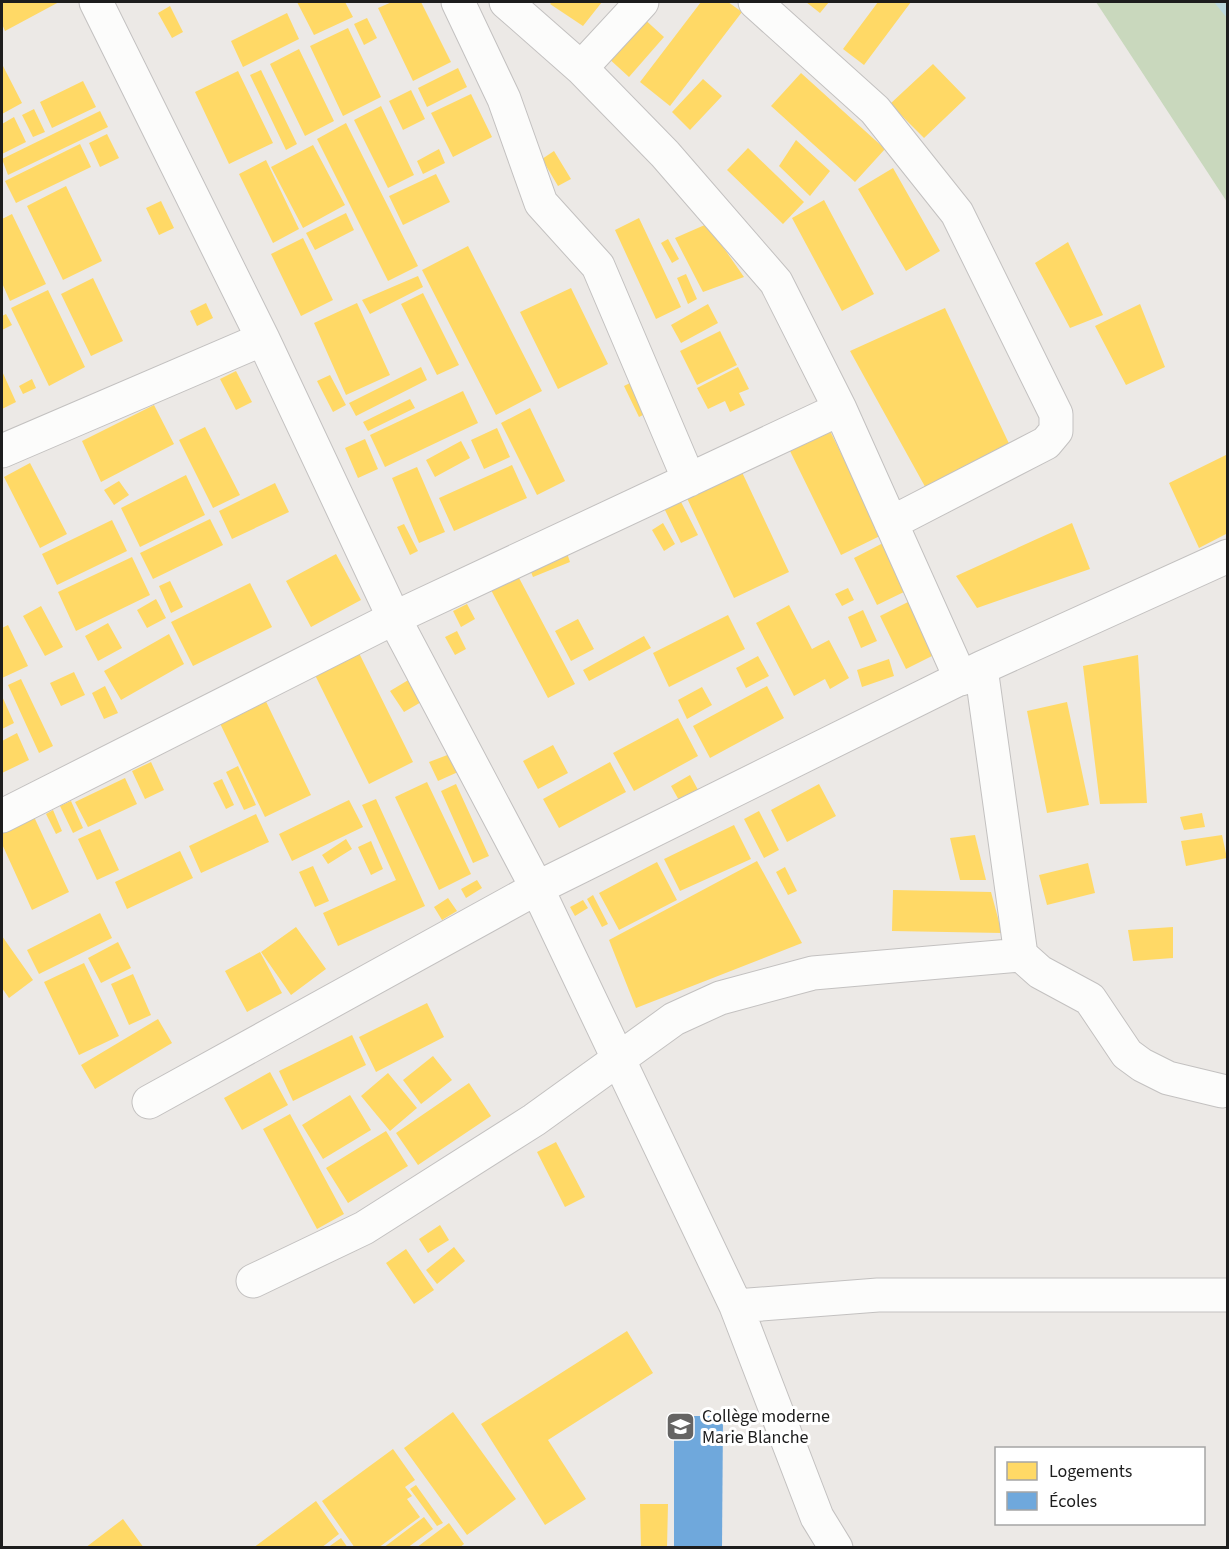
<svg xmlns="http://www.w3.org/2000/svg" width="1229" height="1549" font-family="'Source Sans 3',sans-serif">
  <rect width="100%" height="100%" fill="#ece9e6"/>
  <!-- forest -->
  <path fill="#c9d8bd" d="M1096,2H1227V202Z"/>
  <!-- homes -->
  <path fill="#ffd966" d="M2,2H59L5,31L2,24Z
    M297,2H345L353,17L314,35Z
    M392,2H421L451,62L413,81L378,8Z
    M552,2H602L583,26L550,4Z
    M701,2H728L742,12L670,106L640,82Z
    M806,2H829L820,13Z
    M878,2H911L864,65L843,49Z
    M170,6L183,32L172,38L158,13Z
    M287,13L299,39L243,67L231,41Z
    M641,16L664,37L629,77L606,56Z
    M367,18L377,38L364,45L354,24Z
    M348,28L381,97L343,116L310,46Z
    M299,49L334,121L305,136L270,64Z
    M2,64L22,103L2,114Z
    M933,64L966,98L924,138L890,104Z
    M458,68L467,87L427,107L418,88Z
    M261,70L297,144L286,150L250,75Z
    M238,71L273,143L229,164L195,92Z
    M801,73L885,149L855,182L771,106Z
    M703,79L722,96L690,130L672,112Z
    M83,81L96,107L52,128L40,102Z
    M411,90L425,119L403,130L389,101Z
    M471,94L492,137L453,157L431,113Z
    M381,106L414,175L388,188L354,120Z
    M34,109L45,132L33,137L22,115Z
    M100,111L108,127L8,175L2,159Z
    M14,117L26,142L2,154V124Z
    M346,123L418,266L388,281L317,139Z
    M107,134L119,158L100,167L89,143Z
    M796,140L830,171L810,196L779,166Z
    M80,144L91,167L16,203L5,181Z
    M313,145L345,205L303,228L271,167Z
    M748,148L804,202L783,224L727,170Z
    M439,149L445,163L423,174L417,161Z
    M554,151L571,179L558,186L542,159Z
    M266,160L299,229L273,243L239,174Z
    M893,168L940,251L906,271L858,189Z
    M436,174L450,202L403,225L389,196Z
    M66,186L102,261L63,280L27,206Z
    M824,200L874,294L842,311L792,218Z
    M161,201L174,228L159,235L146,208Z
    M346,213L354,230L315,250L306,233Z
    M12,214L46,284L10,301L2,283V219Z
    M639,218L681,307L656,319L615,230Z
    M707,224L744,277L703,292L675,238Z
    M303,238L333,300L301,316L271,254Z
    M668,239L679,259L672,263L661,243Z
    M1068,242L1103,315L1070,328L1035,263Z
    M468,246L542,391L496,415L422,270Z
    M686,274L697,299L688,304L677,278Z
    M418,276L423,287L370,314L362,300Z
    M93,278L123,341L91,356L61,294Z
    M571,288L608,364L558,389L520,312Z
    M48,290L85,367L49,386L11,308Z
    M423,293L459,365L437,375L401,304Z
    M206,303L213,318L197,326L190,311Z
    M357,303L390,375L346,395L314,323Z
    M708,304L718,323L681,343L671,325Z
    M1140,304L1165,367L1126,385L1095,326Z
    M945,308L1013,452L928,492L850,351Z
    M6,314L12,325L2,330V316Z
    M720,331L737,365L697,385L680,351Z
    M421,367L427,380L356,416L349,403Z
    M738,367L749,389L739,393L745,405L730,412L725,401L708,409L697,388Z
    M2,371L16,402L2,409Z
    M236,371L252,402L236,410L220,379Z
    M330,375L346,405L333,412L317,381Z
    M642,377L657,408L639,417L624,386Z
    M32,379L36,388L23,394L19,386Z
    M463,391L478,423L385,467L370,435Z
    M410,399L415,408L368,431L363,422Z
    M154,405L174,444L101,482L82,441Z
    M530,408L565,481L537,495L501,423Z
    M205,427L240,495L213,508L179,440Z
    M497,428L510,457L484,469L471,440Z
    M830,431L882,535L841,555L790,451Z
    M365,439L378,469L358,478L345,448Z
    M461,441L470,458L435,477L426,460Z
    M1228,454V533L1199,548L1169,483Z
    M30,463L67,534L40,548L4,477Z
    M512,465L527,498L454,531L439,498Z
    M417,467L445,532L419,543L392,478Z
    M740,468L789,572L734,598L685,494Z
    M186,475L205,515L140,547L121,508Z
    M119,481L129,495L114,505L104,490Z
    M275,483L289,512L232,539L219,511Z
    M680,500L698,535L681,543L664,508Z
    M210,519L223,545L153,579L140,553Z
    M112,520L127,551L57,585L42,554Z
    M663,523L675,544L664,551L652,530Z
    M1072,523L1090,569L977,608L956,576Z
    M404,524L418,551L410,555L397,527Z
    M883,543L906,591L877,605L854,558Z
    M565,547L570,562L533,577L527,562Z
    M336,554L361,600L311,627L286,581Z
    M132,557L150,595L76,631L58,592Z
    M518,576L575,684L548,698L491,590Z
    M170,581L183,607L171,613L159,586Z
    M250,583L272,627L193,666L171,622Z
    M848,588L854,600L842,606L835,594Z
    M156,599L166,618L147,628L137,610Z
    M912,600L938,653L906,669L880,616Z
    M467,604L475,619L461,627L453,611Z
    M789,605L812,649L829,640L849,678L830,689L825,679L794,696L756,623Z
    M41,606L63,647L45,656L23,616Z
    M863,610L877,641L861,648L848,617Z
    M728,615L745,649L669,687L653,653Z
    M578,619L594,649L571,661L555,631Z
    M108,623L122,648L98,661L85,636Z
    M8,625L28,666L2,678V628Z
    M457,631L466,649L455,655L445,637Z
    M169,634L184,664L121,700L104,671Z
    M644,636L651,648L589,681L583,670Z
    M355,645L413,762L369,784L311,667Z
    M1138,655L1147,803L1100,804L1083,666Z
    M758,656L769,676L746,688L736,668Z
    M889,659L894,676L862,687L857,670Z
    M74,672L85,695L61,706L50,683Z
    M21,679L53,746L39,753L8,685Z
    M410,679L423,701L404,712L390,691Z
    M105,686L118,713L104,719L92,693Z
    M767,686L784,718L710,758L693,726Z
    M259,687L311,795L265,817L214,711Z
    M702,687L712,705L687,719L678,700Z
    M2,696L14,723L2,729Z
    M1067,702L1089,805L1047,813L1027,711Z
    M678,718L698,756L634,791L613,753Z
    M17,733L29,760L2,773V741Z
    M553,745L568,773L538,789L523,761Z
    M450,754L458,772L438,781L429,762Z
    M151,762L164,790L145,799L132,771Z
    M610,762L626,792L559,828L543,799Z
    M238,766L256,805L244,810L226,772Z
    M690,775L704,801L685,811L671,786Z
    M125,778L137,804L88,827L75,802Z
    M222,779L234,805L226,809L213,783Z
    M427,782L471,874L439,890L395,797Z
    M456,784L489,856L473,863L441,791Z
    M819,784L836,816L787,842L771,810Z
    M376,799L425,906L338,946L323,913L396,880L362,805Z
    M349,800L363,827L292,861L279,834Z
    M71,801L83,828L73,833L60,806Z
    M29,806L69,892L32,910L2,844V820Z
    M53,810L62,831L56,834L46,814Z
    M759,811L779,850L764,858L744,819Z
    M1202,813L1205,827L1184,830L1180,817Z
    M256,814L269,842L201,873L189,846Z
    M734,825L751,859L680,891L664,859Z
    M100,829L119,870L97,880L78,839Z
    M975,835L986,880H960L950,838Z
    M1222,835L1227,858L1186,866L1181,841Z
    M346,839L352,849L328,864L322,855Z
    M371,841L383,869L371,875L358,847Z
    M180,851L193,878L127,909L115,882Z
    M757,861L802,943L636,1008L609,940Z
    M657,862L677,900L619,930L599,893Z
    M1088,863L1095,893L1047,905L1039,875Z
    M313,866L329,901L315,907L299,872Z
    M785,867L797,891L788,895L776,872Z
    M477,880L482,888L466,898L461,889Z
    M893,890L991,892L1002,933L892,931Z
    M593,895L608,924L602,927L587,899Z
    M448,898L457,911L442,920L434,907Z
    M583,900L588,908L575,916L570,907Z
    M100,913L112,938L39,974L27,950Z
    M296,927L326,969L291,995L261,952Z
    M1173,927V958L1133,961L1128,930Z
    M2,936L33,980L9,998L2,988Z
    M118,942L131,968L101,983L88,958Z
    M260,952L282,993L247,1012L225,971Z
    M84,963L119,1036L79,1055L44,982Z
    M133,974L151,1015L129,1025L111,984Z
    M427,1003L444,1037L376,1072L359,1037Z
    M158,1019L172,1043L95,1089L81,1065Z
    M352,1035L366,1065L293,1101L279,1071Z
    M433,1056L452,1080L421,1104L403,1080Z
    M270,1072L288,1105L242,1130L224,1098Z
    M388,1073L417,1108L390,1131L361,1096Z
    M469,1083L491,1116L418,1165L396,1133Z
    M350,1095L371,1130L323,1159L302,1125Z
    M290,1114L344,1214L317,1229L263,1129Z
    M386,1131L408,1166L348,1203L326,1168Z
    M556,1142L585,1197L565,1207L537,1152Z
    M440,1225L449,1240L428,1253L419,1239Z
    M454,1247L465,1261L437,1284L426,1270Z
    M406,1249L434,1290L414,1304L386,1263Z
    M627,1331L653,1373L548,1440L586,1499L545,1525L481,1424Z
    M453,1412L516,1499L467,1535L404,1448Z
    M393,1449L415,1480L405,1487L412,1496L407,1499L420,1517L378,1548H355L322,1501Z
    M416,1485L443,1523L437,1526L410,1489Z
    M316,1501L339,1534L321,1548H253Z
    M640,1504H668L667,1548H641Z
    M424,1517L433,1529L407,1548H383Z
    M123,1519L144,1548H85Z
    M449,1523L464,1544L459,1548H416Z
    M341,1538L348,1548H327Z"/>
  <!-- schools -->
  <path fill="#6fa8dc" d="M674,1416H723L722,1548H674Z"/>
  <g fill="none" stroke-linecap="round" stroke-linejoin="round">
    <!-- stream -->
    <path stroke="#bcd8dc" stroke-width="8" d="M1219,2L1228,13"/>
    <defs>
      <path id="minor" d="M96,2L263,339L394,618L537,888L736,1306L817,1517L836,1548
        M458,2L504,99L541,203L598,266L689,480
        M506,2L581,68L665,154L776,282L840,409L961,679
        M755,2L875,110L957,213L1056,414V431L1046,443L891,523
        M581,68L642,2
        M2,451L263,339
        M981,668L1021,955L1040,972L1090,999L1127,1054L1142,1065L1168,1078L1222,1091
        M2,816L394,618L840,409
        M149,1102L537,888L981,668L1228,556
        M253,1281L364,1228L534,1120L674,1019L720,998L813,973L1021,955
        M736,1306L878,1295H1228"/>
    </defs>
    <!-- minor casing -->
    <use href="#minor" stroke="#c3c1c0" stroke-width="35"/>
    <!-- minor -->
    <use href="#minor" stroke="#fcfcfb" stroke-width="33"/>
  </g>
  <!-- icons -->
  <defs>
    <symbol id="school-square" viewBox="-11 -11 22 22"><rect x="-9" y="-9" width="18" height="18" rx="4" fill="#656463" stroke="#fff"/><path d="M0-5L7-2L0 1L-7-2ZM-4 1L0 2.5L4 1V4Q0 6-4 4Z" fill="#fff"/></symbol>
  </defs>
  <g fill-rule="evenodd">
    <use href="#school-square" x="664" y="1410" width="33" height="33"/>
  </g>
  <g text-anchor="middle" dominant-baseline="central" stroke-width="6" stroke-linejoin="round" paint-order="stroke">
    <!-- poi labels -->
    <g font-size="18" fill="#1d1d1d" stroke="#fff" text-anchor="start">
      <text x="702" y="1416">Collège moderne<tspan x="702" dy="21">Marie Blanche</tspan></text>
    </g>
  </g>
  <!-- border -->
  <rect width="1229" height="1549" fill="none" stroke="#1d1d1d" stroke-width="6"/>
  <!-- legend -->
  <rect x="995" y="1447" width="210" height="78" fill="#ffffff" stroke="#a5a5a5" stroke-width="1.5"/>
  <rect x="1007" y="1462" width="30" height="18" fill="#ffd966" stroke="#a5a5a5" stroke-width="1.5"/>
  <text x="1049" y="1477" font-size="18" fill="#1d1d1d">Logements</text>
  <rect x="1007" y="1492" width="30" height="18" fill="#6fa8dc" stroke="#a5a5a5" stroke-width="1.5"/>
  <text x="1049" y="1507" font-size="18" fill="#1d1d1d">Écoles</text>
</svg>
